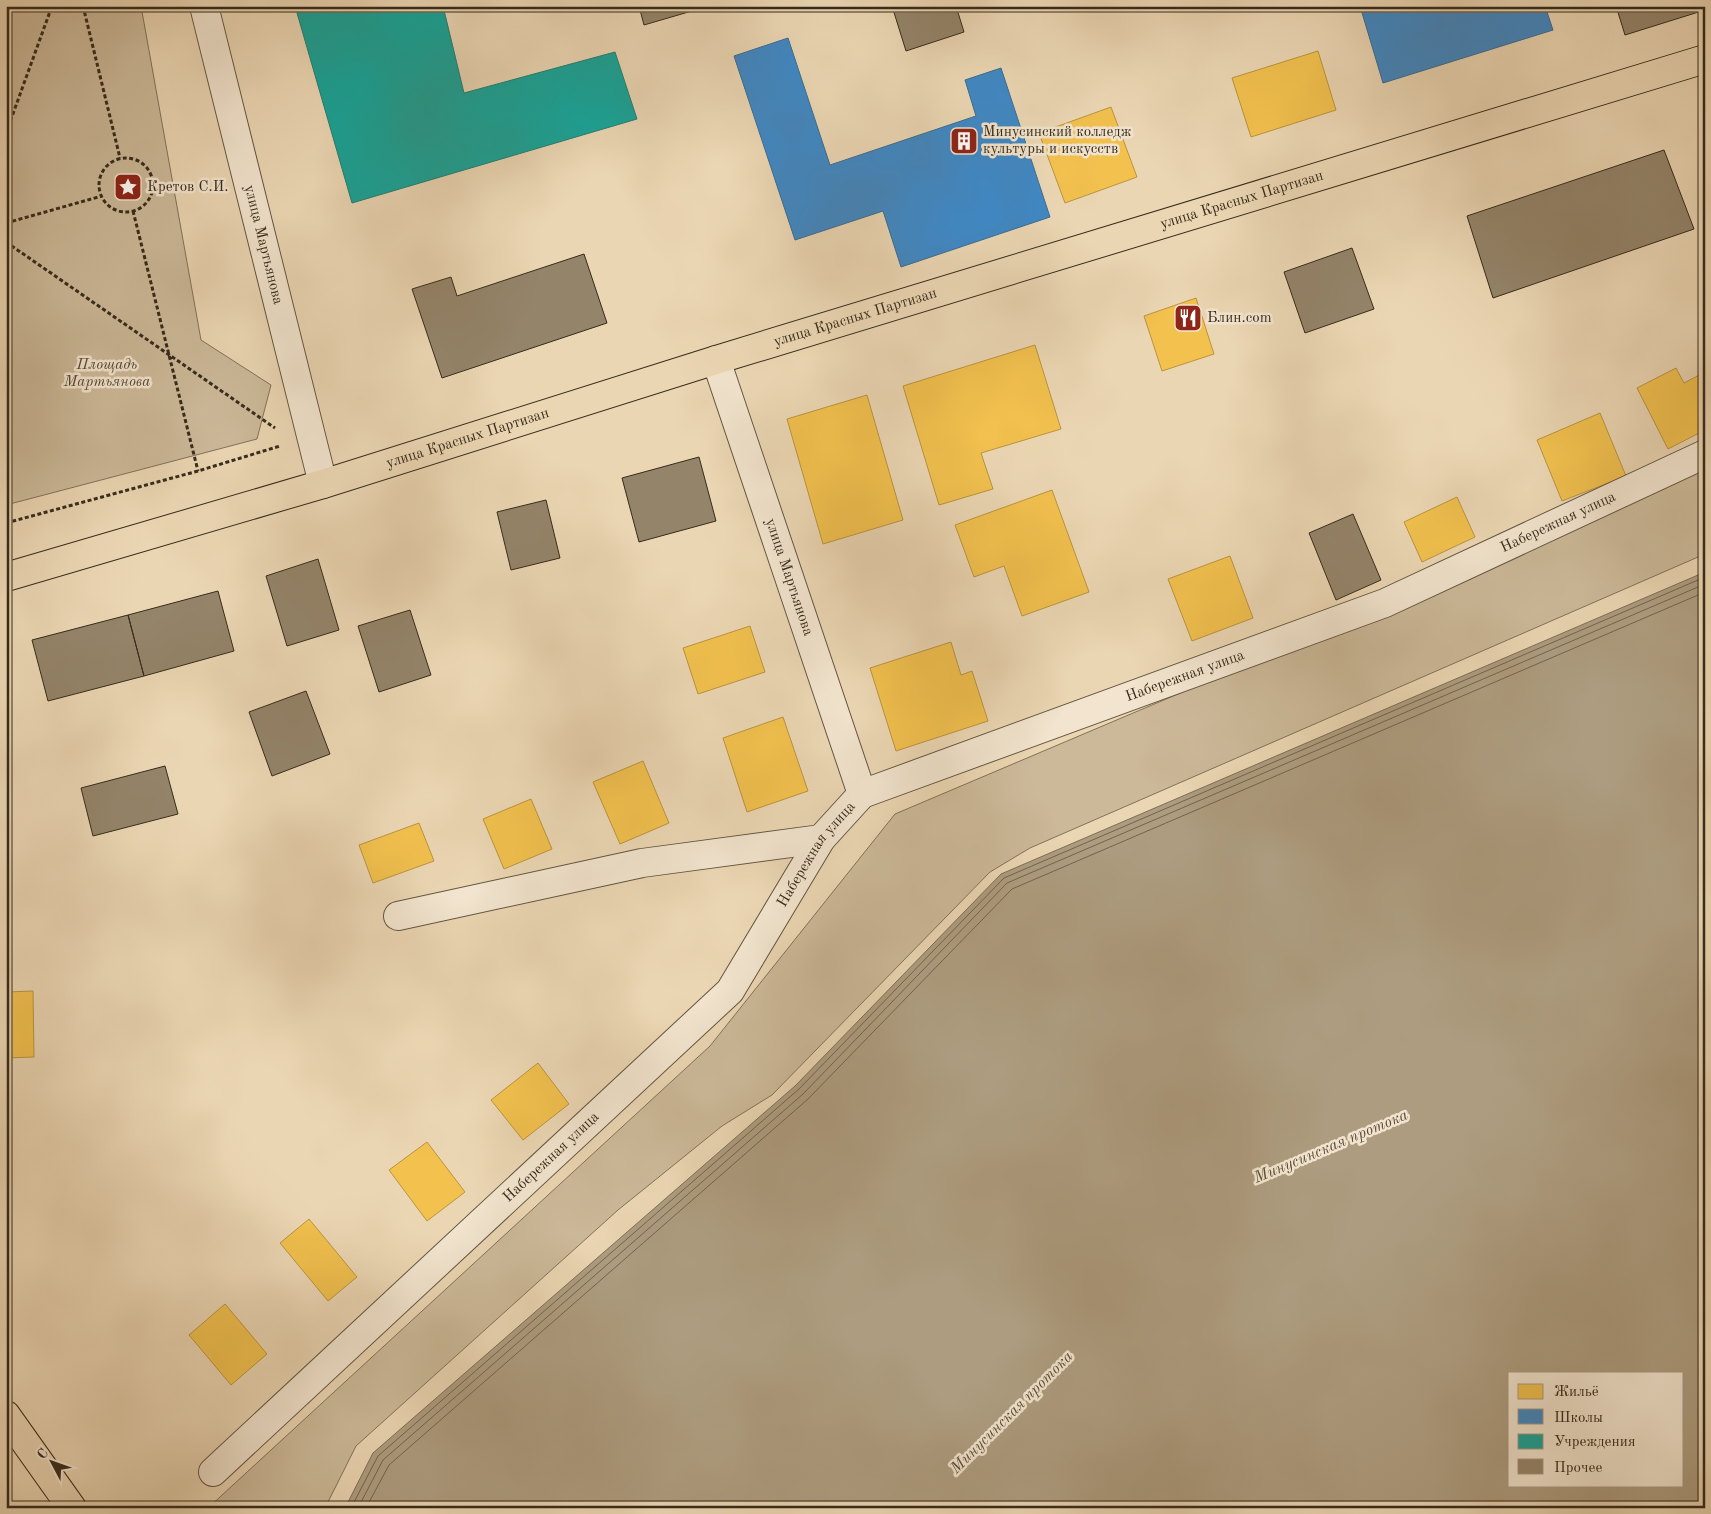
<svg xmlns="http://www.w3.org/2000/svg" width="1711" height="1514" font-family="'Old Standard TT',serif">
  <rect width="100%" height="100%" fill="#ebd6b3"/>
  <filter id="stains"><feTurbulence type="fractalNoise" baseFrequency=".004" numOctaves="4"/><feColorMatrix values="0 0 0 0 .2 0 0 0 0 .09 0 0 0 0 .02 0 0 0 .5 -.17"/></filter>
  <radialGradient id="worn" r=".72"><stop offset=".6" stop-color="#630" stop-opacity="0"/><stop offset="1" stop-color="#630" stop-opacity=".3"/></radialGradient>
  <!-- green -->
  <path fill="#ccb999" stroke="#81725a" d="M6,6H141L201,340L271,385L257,439L6,505Z
    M1705,467V554L1030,848L990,872L772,1095L722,1126L618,1210L356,1446L325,1508H208L710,1046L895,814L1626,504Z"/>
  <!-- water -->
  <path fill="#ad9c7f" stroke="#7d6f57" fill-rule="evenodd" d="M1705,572V1499L1688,1508H345L373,1453L795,1086L1001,874ZM1510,1373H1682V1485H1510Z"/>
  <!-- homes -->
  <path fill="#f2c14e" stroke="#ba943f" d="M1318,51L1336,110L1251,137L1232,78Z
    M1111,107L1137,177L1065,203L1039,133Z
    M1196,298L1214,354L1162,371L1144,316Z
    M1035,345L1061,429L981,453L993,489L939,505L903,386Z
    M1676,368L1684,383L1705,372V430L1668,449L1637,388Z
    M867,395L903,520L823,544L787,419Z
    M1600,413L1626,476L1562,501L1537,440Z
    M1052,490L1089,592L1022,616L1004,566L974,577L955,525Z
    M1457,497L1475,537L1422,562L1404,522Z
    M1230,556L1253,618L1192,641L1168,579Z
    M750,626L765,672L698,694L683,648Z
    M951,642L961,675L972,671L988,721L896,751L870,668Z
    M783,717L808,791L747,812L723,738Z
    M643,761L669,823L620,844L593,782Z
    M531,799L552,849L504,869L483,819Z
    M419,823L434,861L373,883L359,845Z
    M33,991L34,1057L6,1058V992Z
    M538,1063L569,1104L523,1140L491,1100Z
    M427,1142L465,1192L427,1221L389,1170Z
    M309,1219L357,1277L328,1301L280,1243Z
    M225,1304L267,1354L231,1385L189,1335Z"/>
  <!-- schools -->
  <path fill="#3f88c5" stroke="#3c6c92" d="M1360,6H1545L1553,30L1383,83Z
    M788,38L830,165L976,116L965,80L1001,68L1050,217L901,267L883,211L795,240L734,56Z"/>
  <!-- public -->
  <path fill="#17a398" stroke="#207f72" d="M295,6H443L464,93L615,52L637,119L352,203Z"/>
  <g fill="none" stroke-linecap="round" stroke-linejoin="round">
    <!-- shore -->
    <path stroke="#72644d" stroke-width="1" d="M351,1508L378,1456L799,1089L1004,878L1705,577
      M358,1508L383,1460L803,1094L1007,883L1705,584
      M366,1508L389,1465L808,1099L1012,889L1705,592"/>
  </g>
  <!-- building -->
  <path fill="#94846a" stroke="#362b1b" d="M639,6H709L644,25Z
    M892,6H956L964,32L906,51Z
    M1616,6H1705V10L1625,35Z
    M1664,150L1694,229L1493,298L1467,216Z
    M1352,248L1374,309L1305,333L1284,272Z
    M584,254L607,323L442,378L412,289L451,277L457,296Z
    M699,457L716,521L639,542L622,478Z
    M546,500L560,558L511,570L497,512Z
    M1353,514L1381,580L1336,600L1309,533Z
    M318,559L339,630L287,646L266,576Z
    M218,591L234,651L144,676L128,615Z
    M410,610L431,675L379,692L358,626Z
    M128,615L144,676L48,701L32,640Z
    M306,691L330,754L272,776L249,712Z
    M165,766L178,814L93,836L81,788Z"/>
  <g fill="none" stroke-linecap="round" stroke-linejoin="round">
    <defs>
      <g id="minor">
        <path id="s1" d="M204,6L323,484"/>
        <path id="s2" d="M716,360L862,794"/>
        <path d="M398,916L642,863L821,839"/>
        <path id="s3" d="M213,1472L730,991L821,839L862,794L1385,603L1705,454"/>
      </g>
      <g id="major">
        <path id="s4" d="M6,577L323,484L716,360L1705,59"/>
        <path d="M6,1415L72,1508"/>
      </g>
    </defs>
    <!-- minor casing -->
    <use href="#minor" stroke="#635641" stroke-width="30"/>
    <!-- major casing -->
    <use href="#major" stroke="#362b1b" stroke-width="30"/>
    <!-- path -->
    <path stroke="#362b1b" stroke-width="3" stroke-dasharray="4 2.5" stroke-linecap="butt" d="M83,6L120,158
      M6,133L52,6
      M99 185a27 27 0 1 1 54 0a27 27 0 1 1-54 0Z
      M133,211L198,471
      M6,223L102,196
      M6,242L275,428
      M6,523L198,471L280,446"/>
    <!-- minor -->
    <use href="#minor" stroke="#f2e4ce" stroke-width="28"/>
    <!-- major -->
    <use href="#major" stroke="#ebd6b3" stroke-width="28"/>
  </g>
  <!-- icons -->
  <defs>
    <symbol id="building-square" viewBox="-11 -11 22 22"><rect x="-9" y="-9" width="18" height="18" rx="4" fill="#8f2418" stroke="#f2e4ce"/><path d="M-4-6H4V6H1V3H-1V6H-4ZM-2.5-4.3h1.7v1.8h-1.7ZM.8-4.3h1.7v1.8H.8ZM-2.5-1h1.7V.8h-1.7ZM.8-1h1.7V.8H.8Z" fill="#fff"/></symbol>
    <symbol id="sight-square" viewBox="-11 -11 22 22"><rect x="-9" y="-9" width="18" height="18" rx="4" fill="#8f2418" stroke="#f2e4ce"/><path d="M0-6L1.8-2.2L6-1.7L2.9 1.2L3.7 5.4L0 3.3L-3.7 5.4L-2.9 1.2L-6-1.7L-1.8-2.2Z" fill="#fff"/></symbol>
    <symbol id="restaurant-square" viewBox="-11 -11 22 22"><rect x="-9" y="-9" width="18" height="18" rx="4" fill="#8f2418" stroke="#f2e4ce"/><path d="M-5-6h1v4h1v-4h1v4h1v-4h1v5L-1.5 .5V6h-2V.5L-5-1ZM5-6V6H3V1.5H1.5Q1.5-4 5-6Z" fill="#fff"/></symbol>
  </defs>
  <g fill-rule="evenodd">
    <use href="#building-square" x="948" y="125" width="32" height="32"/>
    <use href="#sight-square" x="112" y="171" width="32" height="32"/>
    <use href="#restaurant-square" x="1172" y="302" width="32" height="32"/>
  </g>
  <g text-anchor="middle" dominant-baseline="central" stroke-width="5" stroke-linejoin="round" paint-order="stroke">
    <!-- poi labels -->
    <g font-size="15" fill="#362b1b" stroke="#f2e4ce" text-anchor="start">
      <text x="983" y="132">Минусинский колледж<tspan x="983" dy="17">культуры и искусств</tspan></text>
      <text x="147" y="187">Кретов С.И.</text>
      <text x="1207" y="318">Блин.com</text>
    </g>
    <!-- street labels -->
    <g font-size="15" fill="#362b1b" stroke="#f2e4ce">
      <text stroke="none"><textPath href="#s4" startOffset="1292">улица Красных Партизан</textPath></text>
      <text stroke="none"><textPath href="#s1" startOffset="246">улица Мартьянова</textPath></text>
      <text stroke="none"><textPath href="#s4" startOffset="888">улица Красных Партизан</textPath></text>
      <text stroke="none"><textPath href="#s4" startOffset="482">улица Красных Партизан</textPath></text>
      <text stroke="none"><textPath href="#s3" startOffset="1692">Набережная улица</textPath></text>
      <text stroke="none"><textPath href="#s2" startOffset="229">улица Мартьянова</textPath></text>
      <text stroke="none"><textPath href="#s3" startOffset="1288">Набережная улица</textPath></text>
      <text stroke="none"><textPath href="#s3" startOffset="868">Набережная улица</textPath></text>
      <text stroke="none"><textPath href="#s3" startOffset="462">Набережная улица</textPath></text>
    </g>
    <!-- park labels -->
    <g font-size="15" font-style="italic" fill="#544734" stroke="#f2e4ce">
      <text x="107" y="365">Площадь<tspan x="107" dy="17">Мартьянова</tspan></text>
    </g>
    <!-- water labels -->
    <g font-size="16" font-style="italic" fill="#5a4d39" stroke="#f2e4ce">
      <text transform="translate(1331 1147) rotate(-23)">Минусинская протока</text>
      <text transform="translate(1012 1413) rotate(-45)">Минусинская протока</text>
    </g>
  </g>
  <!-- margin -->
  <rect width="1711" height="1514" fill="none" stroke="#ebd6b3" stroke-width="25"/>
  <rect x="8" y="8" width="1696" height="1499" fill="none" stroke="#362b1b" stroke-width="2.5"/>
  <rect x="12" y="12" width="1686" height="1489" fill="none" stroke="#362b1b"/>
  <!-- legend -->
  <rect x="1508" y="1372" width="175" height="115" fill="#f2e4ce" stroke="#a79a86"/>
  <rect x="1518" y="1384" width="25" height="15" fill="#f2c14e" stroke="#a79a86"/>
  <text x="1554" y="1396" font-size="15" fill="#362b1b">Жильё</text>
  <rect x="1518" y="1409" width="25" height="15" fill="#3f88c5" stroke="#a79a86"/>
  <text x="1554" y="1422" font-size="15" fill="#362b1b">Школы</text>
  <rect x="1518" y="1434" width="25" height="15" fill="#17a398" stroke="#a79a86"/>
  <text x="1554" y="1446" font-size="15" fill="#362b1b">Учреждения</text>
  <rect x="1518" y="1459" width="25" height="15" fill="#94846a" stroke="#a79a86"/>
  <text x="1554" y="1472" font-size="15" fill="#362b1b">Прочее</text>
  <!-- north arrow -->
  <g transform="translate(52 1462) rotate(311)" stroke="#f2e4ce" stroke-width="4" paint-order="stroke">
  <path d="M0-4L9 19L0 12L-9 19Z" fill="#362b1b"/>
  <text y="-8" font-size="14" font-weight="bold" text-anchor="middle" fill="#362b1b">С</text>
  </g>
  <rect width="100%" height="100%" filter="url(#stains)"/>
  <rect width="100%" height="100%" fill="url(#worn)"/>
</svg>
